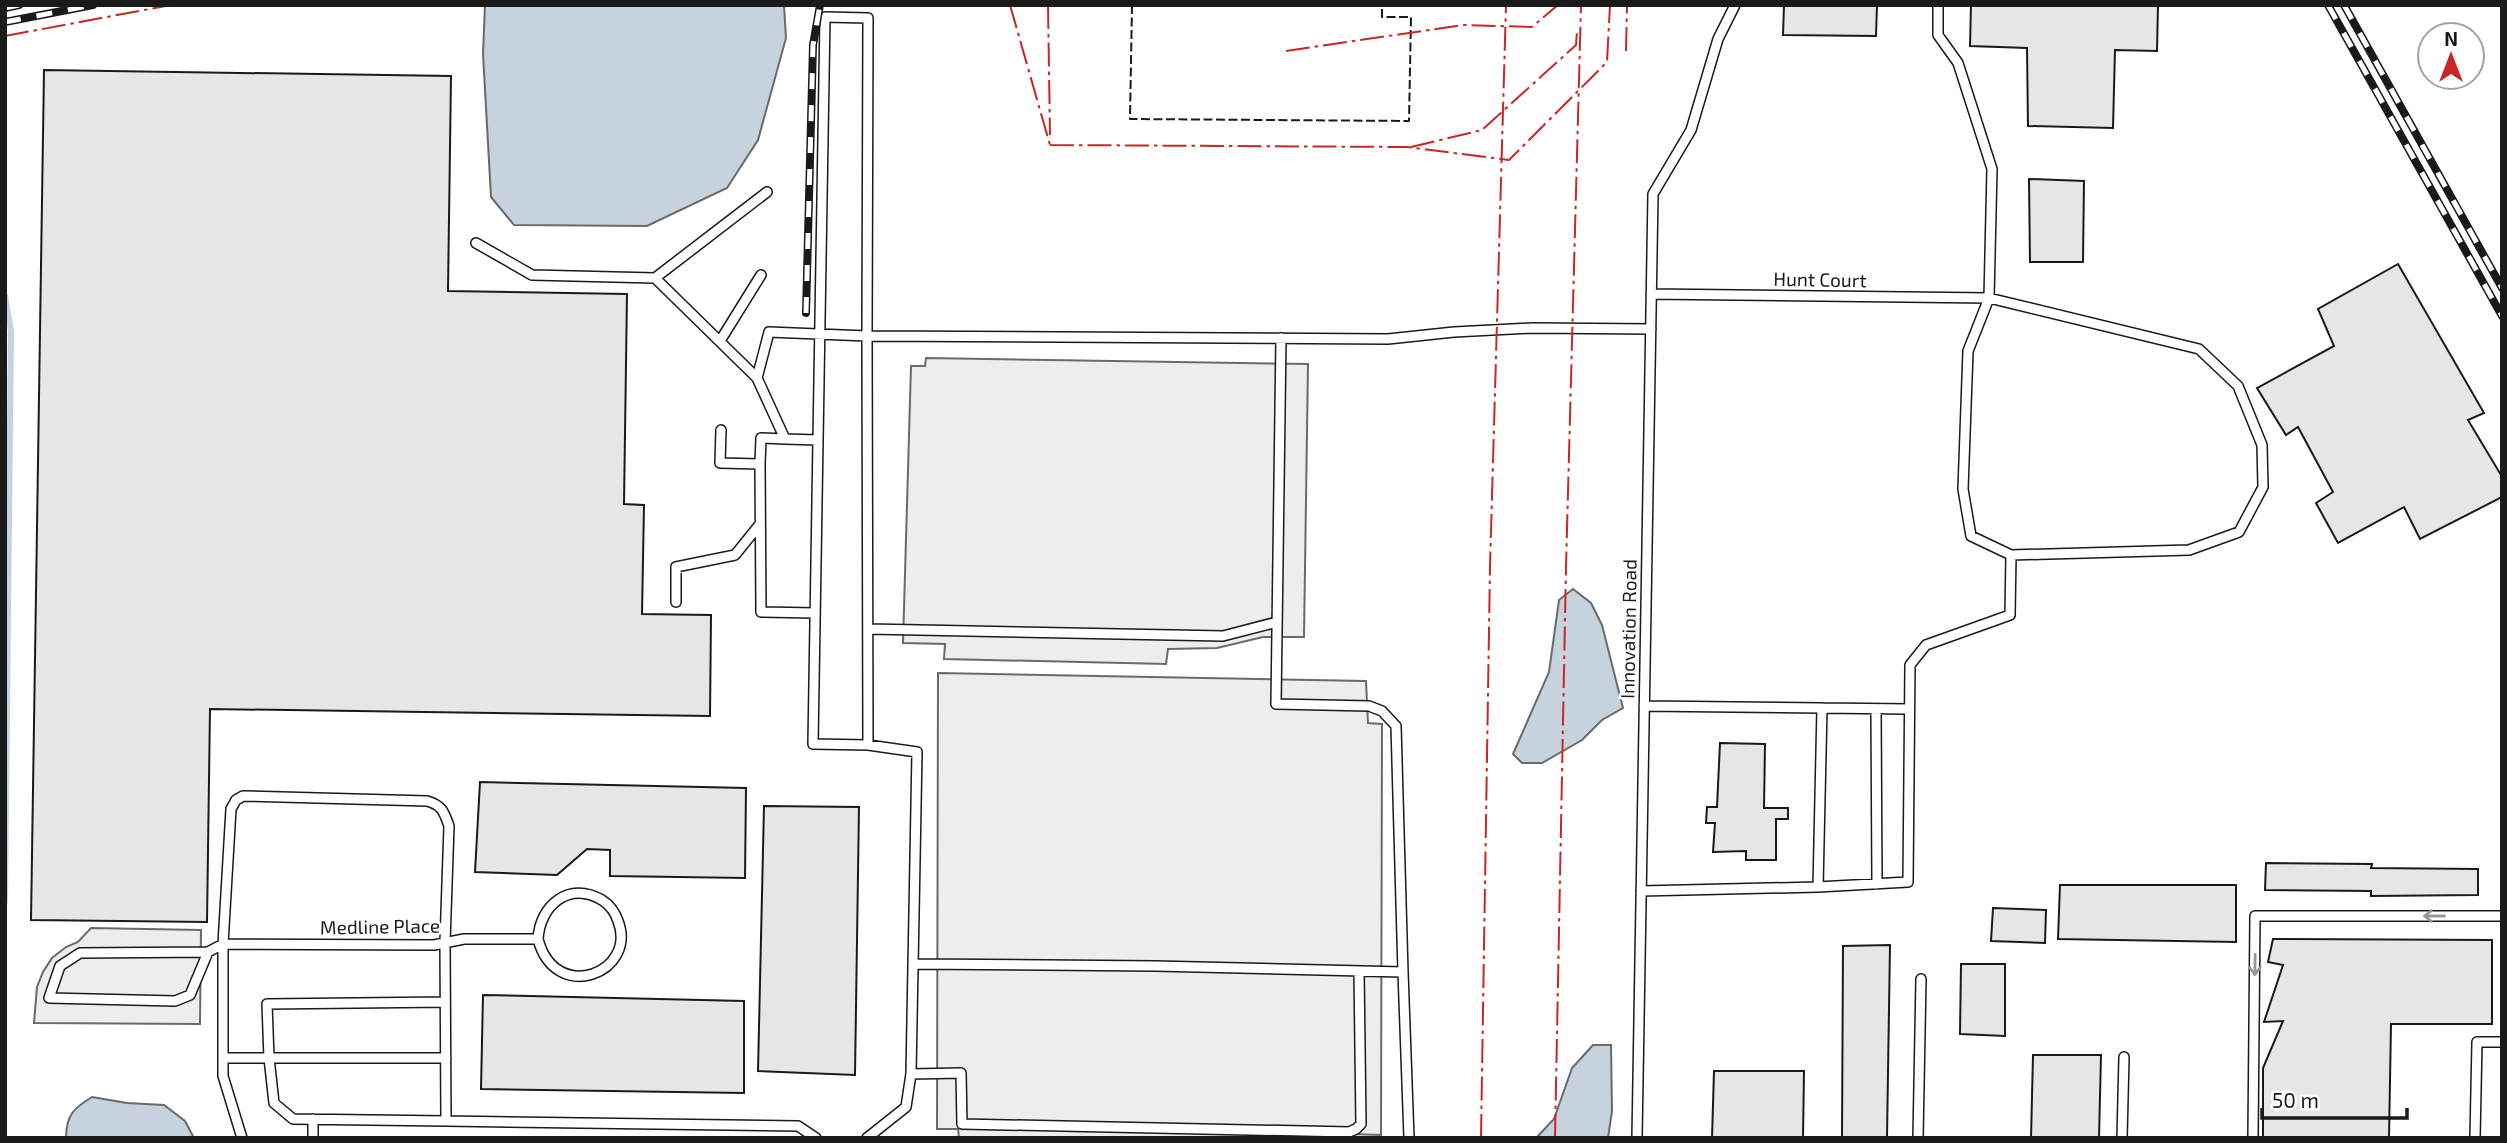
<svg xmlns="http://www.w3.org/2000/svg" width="2507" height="1143" font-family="'Exo 2',sans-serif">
  <rect width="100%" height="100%" fill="#fff"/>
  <!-- parking -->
  <path fill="#ededed" stroke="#6a6a6a" stroke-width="2" d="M926,358L1308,364L1304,637H1263L1217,648L1168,649L1166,664L944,659L945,644L903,643L911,366H925Z
    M938,673L1366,681L1368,723L1382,724L1381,1135L1350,1134L1349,1138H959L958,1129H937Z
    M91,928L201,930L200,1024L34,1023L37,987L43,972L52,958L66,947L78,942Z"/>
  <!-- water -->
  <path fill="#c6d2dc" stroke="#6a6a6a" stroke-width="2" d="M485,5H784L786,38L758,140L727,188L647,226L514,225L491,197L483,54Z
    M1573,589L1591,603L1602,625L1623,708L1602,720L1582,740L1542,763H1522L1513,754L1549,672L1559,600Z
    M1593,1045H1611L1612,1111L1608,1138H1536L1554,1119L1572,1068Z
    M92,1097L127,1103L164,1105L185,1121L194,1138H66C66,1115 74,1108 92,1097Z"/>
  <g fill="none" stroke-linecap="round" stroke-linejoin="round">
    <!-- stream -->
    <path stroke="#c6d2dc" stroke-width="6" d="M5,296L11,331L5,902"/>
  </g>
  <!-- building -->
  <path fill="#e6e6e6" stroke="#1a1a1a" stroke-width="2" d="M1784,5H1877L1876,36L1783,35Z
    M1971,5H2158L2157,51L2115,50L2113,128L2028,126L2027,48L1970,46Z
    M44,70L451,76L448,291L627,294L624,504L644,505L642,614L711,615L710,716L210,709L207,922L31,920Z
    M2029,179L2084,181L2083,262H2030Z
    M2398,264L2484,413L2468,420L2501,475L2502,497L2420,539L2404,507L2338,543L2316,503L2333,492L2298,427L2286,435L2257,388L2334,346L2318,309Z
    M1720,743L1765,744L1764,808H1788V819H1776V860H1746V851L1713,852L1715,823H1706L1707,807H1717Z
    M480,782L746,788L745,878L610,876V850L587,849L557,875L475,872Z
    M764,806L859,807L855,1075L758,1071Z
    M2266,863L2372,864L2371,868L2478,869V895L2371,896V891L2265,890Z
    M2060,885H2236V942L2058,939Z
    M1993,908L2046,910L2045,943L1991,941Z
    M2273,939L2492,940V1024H2391L2389,1138H2263V1068L2283,1021L2264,1022L2283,965L2268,962Z
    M1890,945L1887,1138H1842L1843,946Z
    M1961,964H2005V1036L1960,1034Z
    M483,995L744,1001V1093L481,1089Z
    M2033,1055H2101L2099,1138H2031Z
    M1714,1071H1804L1803,1138H1712Z"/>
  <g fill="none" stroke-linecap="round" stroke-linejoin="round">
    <defs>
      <path id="service" d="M476,243L532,275L655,278L767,192
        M655,278L757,378
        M1651,294L1989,298L2199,349L2238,386L2262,445L2263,487L2239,532L2189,550L2011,555L1971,536L1963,489L1968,351L1989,298L1992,169L1958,63L1938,35V5
        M1281,338L1276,704L1369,706L1382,711L1396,726L1403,972
        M720,341L761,275
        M721,430L720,463L760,464L761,438L785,439
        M818,440L785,439L757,378L769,332L867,336L868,18L825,17C821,259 817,501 813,744L868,745
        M760,464L761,612L815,613
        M676,602V567L735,555L760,524
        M869,629L1223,636L1277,622
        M1822,708L1908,709
        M1876,709L1877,884
        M1818,887L1908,882L1910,665L1926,645L2010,615L2011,555
        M1641,891L1818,887L1822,708L1644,706
        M208,952L190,995L175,1001L49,998L60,966L80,953L208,952L223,944L434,945L464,939H538C540,905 569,881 602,900C610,905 615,912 618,921C638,973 555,1005 538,939
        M914,964L1155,966L1403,972L1409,1138
        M445,1002L267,1004L269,1058L274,1103L293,1119L446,1121
        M223,1058H446
        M911,1074L961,1073L962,1124L1349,1132L1356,1129L1361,1124L1359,971
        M313,1119V1138
        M242,1138L223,1076V944L231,809L236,800L243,796L427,801C442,805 444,812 449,826L445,942L446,1121L798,1126L816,1138
        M867,1138L906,1107L911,1074L917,752L868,745L867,336L1388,339L1454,332L1532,328L1651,329
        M1637,1138L1653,194L1691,130L1718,39L1735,5
        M1918,1138L1921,979
        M2122,1138L2124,1057
        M2253,1138L2255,916H2502
        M2475,1138L2477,1042H2502"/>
    </defs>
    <!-- service casing -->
    <use href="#service" stroke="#1a1a1a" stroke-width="12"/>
    <!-- service -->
    <use href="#service" stroke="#fff" stroke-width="9"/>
    <defs>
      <path id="rail" d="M2328,5L2502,316
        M2344,5L2502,288
        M5,8L19,5
        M5,22L93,5
        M806,313L813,45L820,5"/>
    </defs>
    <!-- rail casing -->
    <use href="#rail" stroke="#1a1a1a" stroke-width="8"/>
    <!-- rail -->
    <use href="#rail" stroke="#fff" stroke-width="5" stroke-dasharray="16" stroke-linecap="butt"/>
    <!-- fence -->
    <path stroke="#1a1a1a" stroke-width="2" stroke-dasharray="9 3.5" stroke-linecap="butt" d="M1132,5L1130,119L1409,121L1411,17H1382V5"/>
    <!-- power -->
    <path stroke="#c62828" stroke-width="2" stroke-dasharray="24 5 3.5 5" stroke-linecap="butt" d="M1010,5L1050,145
      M1048,5L1050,135
      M5,36L171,5
      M1286,51L1463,25L1532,27L1558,5
      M1626,51L1627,5
      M1050,145L1407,147L1509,160L1607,62L1610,5
      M1411,147L1482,130L1576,45L1577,31
      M1481,1138L1490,567L1506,5
      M1555,1138L1566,567L1581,5"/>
  </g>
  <!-- one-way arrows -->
  <defs><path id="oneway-shaft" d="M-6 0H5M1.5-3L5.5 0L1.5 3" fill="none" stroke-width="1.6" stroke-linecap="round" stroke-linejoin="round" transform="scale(1.75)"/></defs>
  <g stroke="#989898">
    <use href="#oneway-shaft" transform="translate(2434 916) rotate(180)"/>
    <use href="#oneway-shaft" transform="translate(2255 965) rotate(91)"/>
  </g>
  <g text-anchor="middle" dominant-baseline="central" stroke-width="5" stroke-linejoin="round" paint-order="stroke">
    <!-- street labels -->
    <g font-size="19" fill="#1a1a1a" stroke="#fff">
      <text transform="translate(1820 279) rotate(1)">Hunt Court</text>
      <text transform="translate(1628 629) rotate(-89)">Innovation Road</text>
      <text transform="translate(380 926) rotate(-1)">Medline Place</text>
    </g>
  </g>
  <!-- border -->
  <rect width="2507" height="1143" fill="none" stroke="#1a1a1a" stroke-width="14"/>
  <!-- north arrow -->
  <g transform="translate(2451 56)"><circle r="33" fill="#ffffff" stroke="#a3a3a3" stroke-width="2"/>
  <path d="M0-5L12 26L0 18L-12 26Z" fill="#c62828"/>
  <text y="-10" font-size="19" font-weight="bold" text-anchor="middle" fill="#1a1a1a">N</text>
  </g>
  <!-- scale -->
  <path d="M2262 1108v10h145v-10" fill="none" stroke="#1a1a1a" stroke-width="3.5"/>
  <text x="2272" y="1108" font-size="21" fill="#1a1a1a" stroke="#ffffff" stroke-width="5" paint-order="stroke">50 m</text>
</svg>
